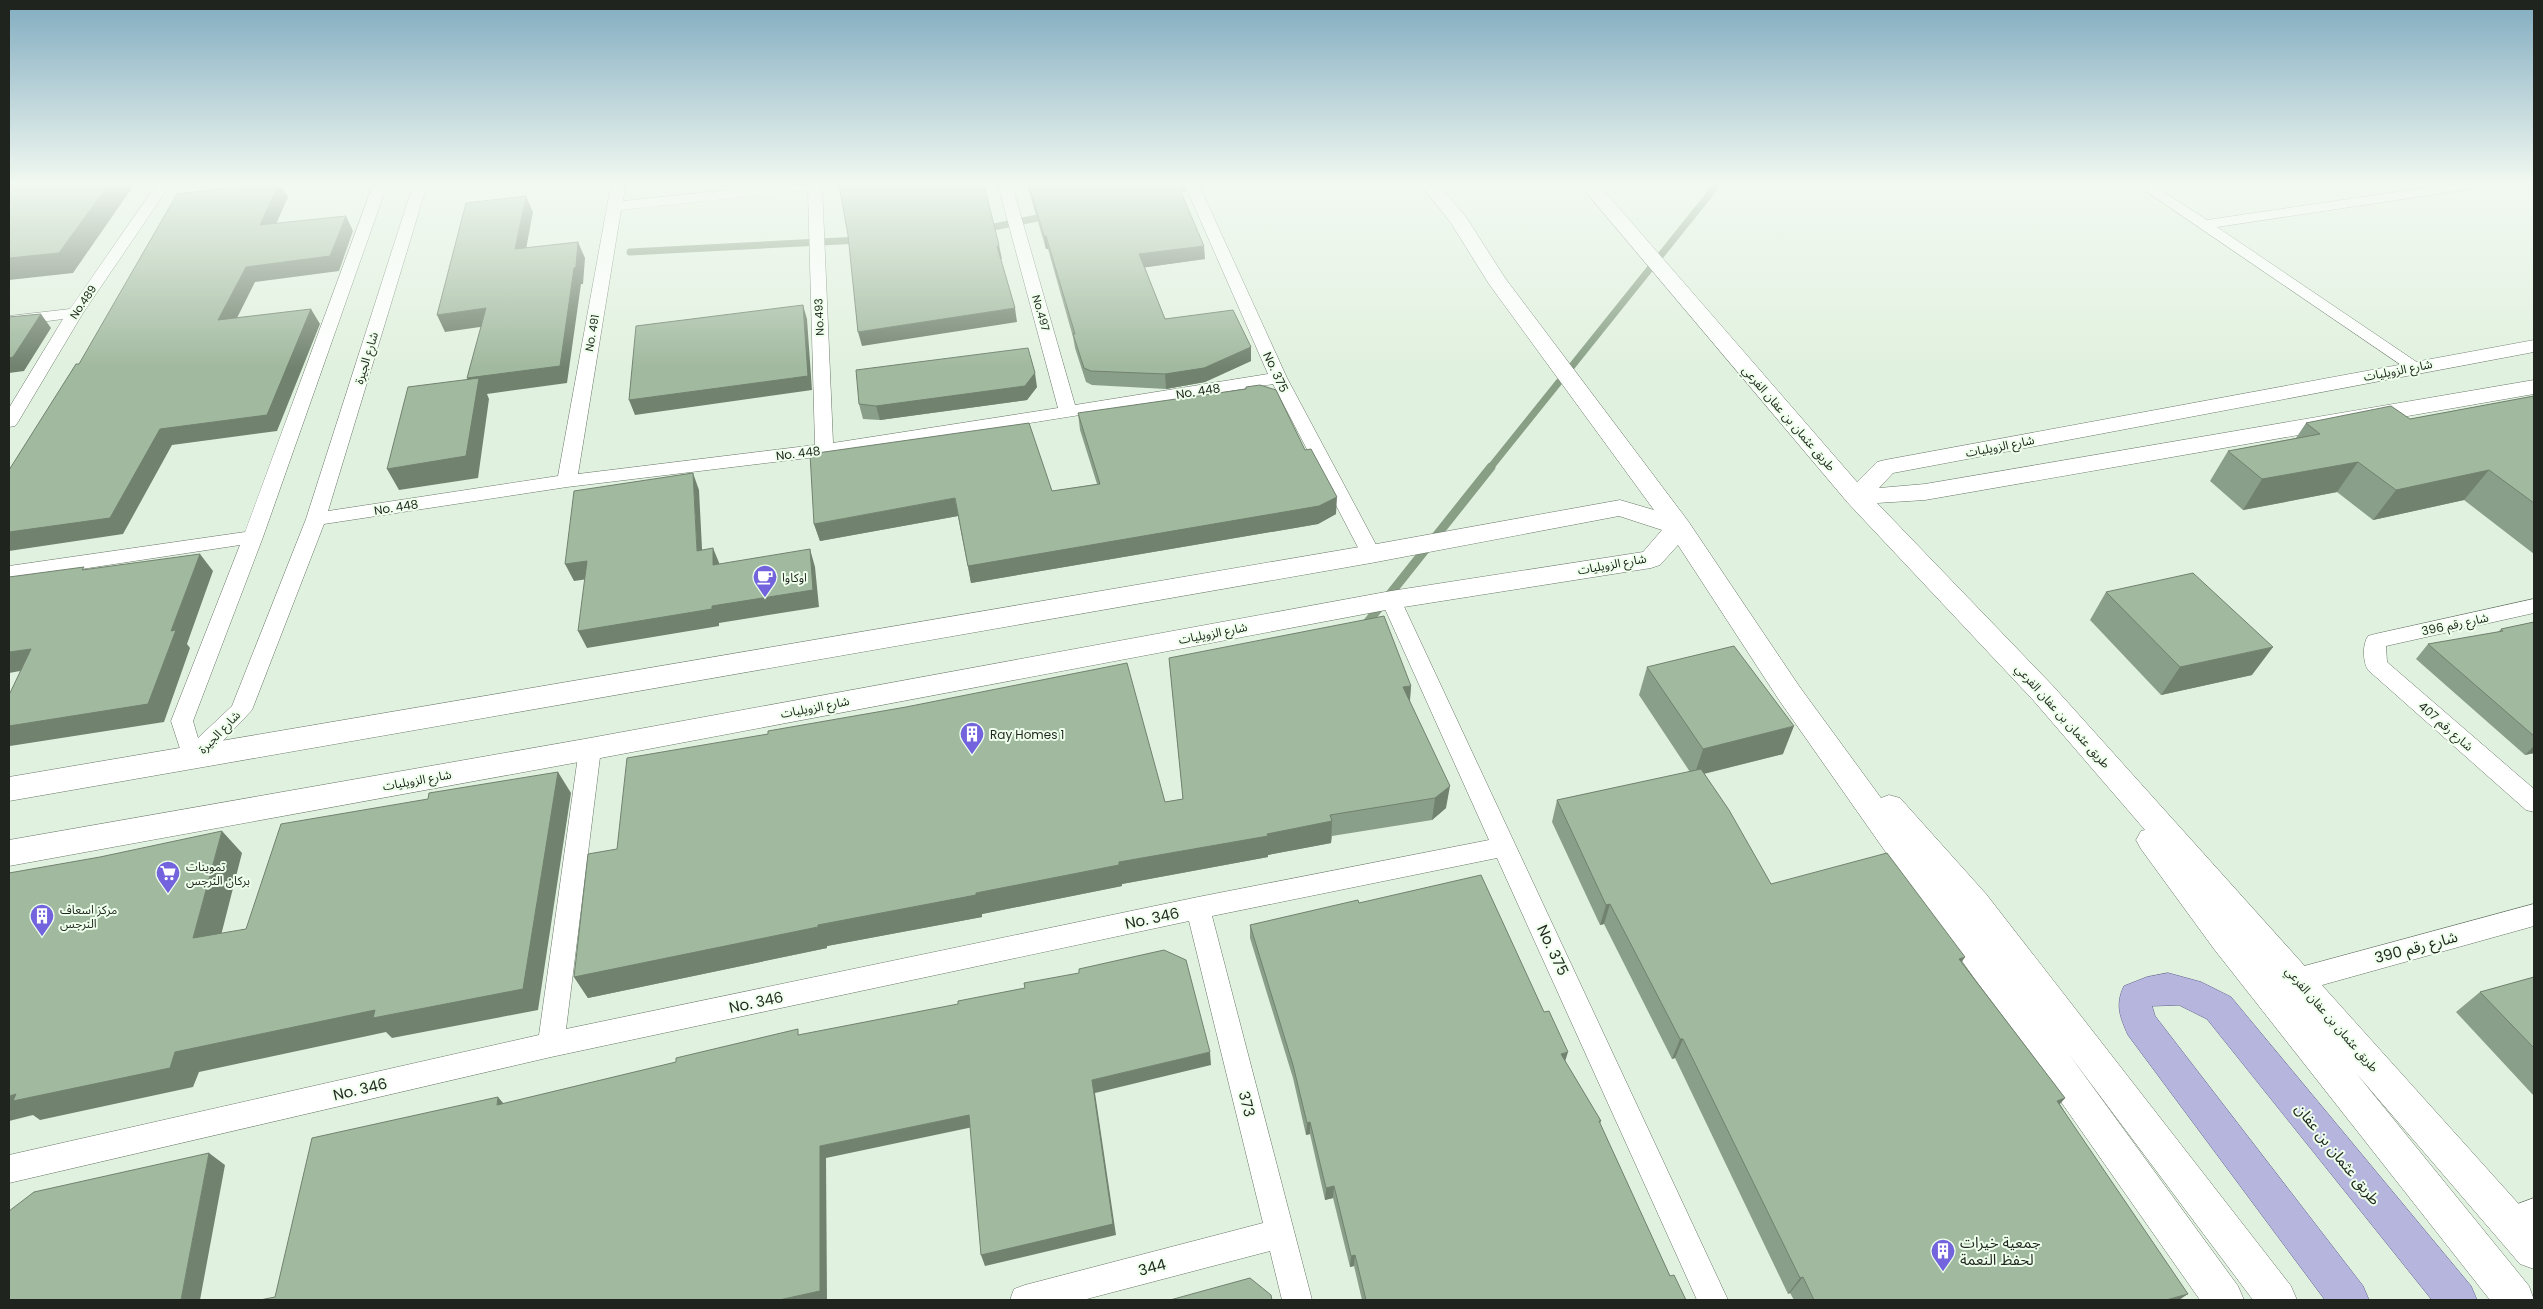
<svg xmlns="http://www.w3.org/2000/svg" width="2543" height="1309" font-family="Poppins,'Noto Sans Arabic',sans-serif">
  <rect width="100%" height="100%" fill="#e1f1df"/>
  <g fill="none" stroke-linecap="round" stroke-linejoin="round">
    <!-- stream-far1 -->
    <path stroke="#889f85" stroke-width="7" d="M1170,191L1201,185
      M984,229L1047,216
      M630,252L859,240
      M1572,366L1717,185
      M1490,468L1559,382"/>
    <!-- stream -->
    <path stroke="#889f85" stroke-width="9" d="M1363,628L1491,467"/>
    <defs>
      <path id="street" d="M156,185H170L83,313L18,422L15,426L9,427V408L63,319L9,326V316L70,309Z
        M373,185H387L263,537L193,721L198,738L232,706L306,519L413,185H427L328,511L558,476L611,185H625L623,201L776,185H822L833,443L1058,408L998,185H1012L1075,405L1268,374L1185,185H1199L1287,378L1381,554L1378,559L1371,561L1364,559L1273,384L824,456L567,487L324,524L252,710L201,764L193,767L185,764L171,721L240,545L9,580V566L245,532ZM808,190L815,445L578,474L621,210Z
        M2137,185H2153L2207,220L2444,185H2477L2475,188L2470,189L2217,227L2424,367L2422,371H2410Z
        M1391,593L1398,595L1401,600L1728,1300H1697L1497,858L1212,916L1312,1300H1282L1270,1251L1083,1300H1010L1014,1289L1025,1285L1263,1223L1189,921L551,1057L9,1183V1155L539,1035L579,749L582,743L590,740L598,743L601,749L566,1029L1198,897L1489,840L1381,600L1384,595Z
        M2534,599V613L2386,646L2387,662L2534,789V812L2526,810L2368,670C2363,662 2362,645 2368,636L2375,634Z
        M2534,904V926L2297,992L2288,988L2284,980L2288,972L2297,968Z
        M2534,1198V1228L2509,1236L2499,1231L2494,1221L2499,1211Z"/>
      <path id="secondary" d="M1421,185H1439L1466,217L1505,278L1688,521L1799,686L1881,798L1889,795L1900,798L1986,894L2291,1286L2297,1300H2253L2068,1053L2238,1286L2244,1300H2200L1779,700L1678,545L1660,565L1651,568L1391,609L590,760L9,866V840L590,738L1391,591L1643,552L1662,530L1619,516L1371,563L9,801V777L1371,545L1620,500L1654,510L1489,284L1451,223Z
        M1580,185H1599L1857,482L1877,462L1885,460L2534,340V352L1893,473L1879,488L1925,484L2534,380V394L1925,500L1877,503L2053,686L2534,1221V1269L2520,1264L2356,1073L2529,1286L2534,1300H2490L2214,949L2141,849L2136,840L2141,831L2145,830L2033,700L1848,503Z"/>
      <path id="primary" d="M2168,973L2201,982L2231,997L2471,1286L2477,1300H2432L2207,1019L2179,1005L2152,1006L2155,1016L2363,1286L2369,1300H2325L2128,1035C2120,1017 2115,1005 2124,986L2147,977Z"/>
    </defs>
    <!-- street casing -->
    <use href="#street" stroke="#677666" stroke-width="1"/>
    <!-- secondary casing -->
    <use href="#secondary" stroke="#677666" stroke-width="1"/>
    <!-- primary casing -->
    <use href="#primary" stroke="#62628c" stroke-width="1"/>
    <!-- street -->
    <use href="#street" fill="#fff" fill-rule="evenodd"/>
    <!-- secondary -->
    <use href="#secondary" fill="#fff" fill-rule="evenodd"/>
    <!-- primary -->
    <use href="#primary" fill="#b6b5de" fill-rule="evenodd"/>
  </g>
  <!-- wall -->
  <path fill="#8a9f89" d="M1027,185H1178L1205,259L1145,267L1165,319L1251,347V361L1205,382L1166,389L1092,385L1086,382L1075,348L1073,337L1048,249H1046Z
    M1037,387L1027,400L880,420L863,419L859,404Z
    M2534,396V554L2464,500L2373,520L2337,492L2243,510L2210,481L2228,451L2296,438L2306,423L2410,419Z
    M1078,413L1336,514L1318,524L971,583L958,516L820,541L814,524L1052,491L1097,484L1080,430Z
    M2106,592L2252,675L2161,695L2090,620Z
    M2534,622V753L2525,755L2416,659L2428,644L2498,632L2501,629Z
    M1169,658L1411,686L1410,702L1446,808L1432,820L1332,836L1331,843L1268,855V857L1122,884V886L982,914V917L827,946V948L588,998L574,977L1165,802L1183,799Z
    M1647,667L1783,754L1704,774L1771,884L1962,962L2065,1098L2060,1104L2179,1300H1794L1790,1293L1788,1294L1675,1058L1672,1059L1604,924L1600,925L1552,822L1557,800L1690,772L1639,695Z
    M1359,903L1565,1061L1601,1121L1600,1124L1670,1276L1686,1300H1362L1354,1266L1350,1267L1333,1198L1325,1200L1310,1134L1306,1135L1293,1078L1250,938V925Z
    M2534,977V1096L2456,1012L2480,992Z"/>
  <!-- shaded-wall -->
  <path fill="#71826f" d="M108,185H134L73,273L9,280V258Z
    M278,185H281L288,197L269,240L260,225Z
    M723,185H748L724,187Z
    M526,196L533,212L523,265L515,249Z
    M346,216L353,231L339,271L255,282L228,336L218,320L246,267Z
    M1044,236H1046L1048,249H1046Z
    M578,242L585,258L583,284H581L567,383L487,394L489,399L478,478L399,490L387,469L476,396L467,378Z
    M999,245L1002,259H999L997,246Z
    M1204,246L1205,259L1141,268L1139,254Z
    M803,305L807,319L812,390L635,415L629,400Z
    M486,308L494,325L445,332L437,315Z
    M1015,308L1017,322L862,346L858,332Z
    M311,309L320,324L277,431L172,445L123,534L9,551V532L160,429Z
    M41,314L51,328L24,371L9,373V358Z
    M1251,347V361L1205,382L1166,389L1165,374Z
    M1035,373L1037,387L1027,400L880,420L876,406Z
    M2358,462L2337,492L2243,510L2262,479Z
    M2489,470L2464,500L2373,520L2396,490Z
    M693,473L699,490L703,568L697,551Z
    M1337,497L1336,514L1318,524L971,583L968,566Z
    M955,498L958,516L820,541L814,524Z
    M713,548L720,565H713Z
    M810,549L815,567L819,607L719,623V626L587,648L578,631L712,606Z
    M200,554L213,571L187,644L190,648L164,722L10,746L9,745V726L171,631Z
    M587,561L595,578L574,581L565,564Z
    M2273,647L2252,675L2161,695L2180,667Z
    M31,649L48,666L9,673V652Z
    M1411,686L1409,708L1403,687Z
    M1794,726L1783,754L1694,776L1703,749Z
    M2534,746V753L2525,755Z
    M558,772L571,793L538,1010L392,1038L386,1032L199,1072L193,1087L40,1120L33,1115L9,1121V1096L175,1052Z
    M1450,786L1446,808L1432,820L1435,798Z
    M1332,821L1331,843L1268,855V857L1122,884V886L982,914V917L827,946V948L588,998L574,977L818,925L976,893L1119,862Z
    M222,831L242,853L215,959L193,938Z
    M1610,904L1604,924L1600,925L1606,905Z
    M1965,957L1952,977L1959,959Z
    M1680,1039H1683L1675,1058L1672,1059Z
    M1210,1052L1211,1065L1095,1093L1116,1235L985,1266L981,1255L1092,1080Z
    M1568,1052L1564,1065L1561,1054Z
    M498,1097L509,1110L497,1105Z
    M2065,1098L2048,1117L2057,1101Z
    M969,1115L973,1127L826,1158L827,1300H779L820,1146Z
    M1310,1122V1134L1306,1135L1307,1123Z
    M209,1153L225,1165L200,1300H181Z
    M1334,1186L1333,1198L1325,1200L1326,1188Z
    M1355,1255L1354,1266L1350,1267L1351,1256Z
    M1803,1277L1790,1293L1788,1294L1800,1278Z
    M2188,1294L2179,1300H2166Z"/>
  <!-- building -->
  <path fill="#a1b99f" stroke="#71826f" d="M9,185H108L59,253L9,258Z
    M256,185H278L260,225L346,216L330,256L246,267L218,320L311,309L267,415L160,429L110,518L9,532V470L76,364H79L177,194Z
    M839,185H984L999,245L997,246L1015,308L858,332L848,235Z
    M1029,185H1178L1204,246L1139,254L1165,319L1233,310L1251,347L1204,368L1165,374L1091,371L1084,368L1073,334H1075L1046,236H1044Z
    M526,196L515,249L578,242L576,267L574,268L560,366L467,378L486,308L437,315L466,203Z
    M803,305L808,376L629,400L636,326Z
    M41,314L13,357L9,358V317Z
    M1028,348L1035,373L1025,386L876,406L859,404L856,370Z
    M479,378L466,456L387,469L408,387Z
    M1260,385L1276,390L1305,450L1311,449L1337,497L1319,506L968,566L955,498L814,524L810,454L1029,423L1052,491L1100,484L1078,413L1246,389V387Z
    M2534,396V503L2489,470L2396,490L2358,462L2262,479L2228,451L2320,434L2306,423L2391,406L2410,419Z
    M693,473L697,551L713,548V565L810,549L813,590L712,606V609L578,631L587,561L565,564L574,491Z
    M200,554L171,631L176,630L148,704L9,726V695L31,649L9,652V577L84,567L82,570Z
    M2193,573L2273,647L2180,667L2106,592Z
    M1384,616L1411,686L1403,687L1450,786L1435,798L1330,815L1332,821L1267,834L1268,836L1119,862V865L976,893V895L818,925V927L574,977L588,854L617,849L627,758L768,734V731L906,707L1127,663L1165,802L1183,799L1169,658Z
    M2534,622V736L2428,644L2503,631L2501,629Z
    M1734,646L1794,726L1703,749L1647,667Z
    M1701,769L1729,810L1771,884L1887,853L1965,957L1959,959L2065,1098L2057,1101L2188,1294L2166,1300H1814L1803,1277L1800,1278L1683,1039H1680L1610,904L1606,905L1557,800Z
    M558,772L523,989L373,1018L375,1010L175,1052L170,1068L13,1101L16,1094L9,1096V873L100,857L222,831L193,938L246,929L281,824L428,799L429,793Z
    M1481,875L1544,1012L1549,1011L1568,1052L1561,1054L1601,1121H1599L1670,1276L1674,1275L1686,1300H1366L1355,1255L1351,1256L1334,1186L1326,1188L1310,1122L1307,1123L1293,1065L1250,925L1358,900L1359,903Z
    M1164,950L1186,960L1210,1052L1092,1080L1113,1224L981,1255L969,1115L820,1146V1291L779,1300H260L275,1297L312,1138L498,1097L497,1105L676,1062V1058L798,1029V1035L958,1004V1001L1025,988L1024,983L1079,973V969Z
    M2534,977V1048L2480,992Z
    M209,1153L181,1300H9V1211L34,1192Z
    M1250,1278L1271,1295L1272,1300H1170Z"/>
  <!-- sky -->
  <linearGradient id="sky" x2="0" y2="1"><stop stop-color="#81acc0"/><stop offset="0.5" stop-color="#f2f9f1"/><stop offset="1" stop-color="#f2f9f1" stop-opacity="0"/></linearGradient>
  <rect width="2543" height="368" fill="url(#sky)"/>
  <!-- icons -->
  <defs>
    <symbol id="cafe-pin" viewBox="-11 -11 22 30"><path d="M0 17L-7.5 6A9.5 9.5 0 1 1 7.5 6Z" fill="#7364de" stroke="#eeffec"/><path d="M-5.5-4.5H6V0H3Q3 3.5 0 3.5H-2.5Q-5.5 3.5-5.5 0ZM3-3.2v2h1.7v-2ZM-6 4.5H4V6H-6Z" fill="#fff"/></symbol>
    <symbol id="building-pin" viewBox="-11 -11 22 30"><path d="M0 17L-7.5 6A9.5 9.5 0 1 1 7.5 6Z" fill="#7364de" stroke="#eeffec"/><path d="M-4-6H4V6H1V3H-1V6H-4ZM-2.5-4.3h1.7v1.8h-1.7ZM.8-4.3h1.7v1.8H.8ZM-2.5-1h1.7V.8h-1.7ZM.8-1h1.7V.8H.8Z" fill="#fff"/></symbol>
    <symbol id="supermarket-pin" viewBox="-11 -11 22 30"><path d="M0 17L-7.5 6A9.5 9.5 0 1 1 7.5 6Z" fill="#7364de" stroke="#eeffec"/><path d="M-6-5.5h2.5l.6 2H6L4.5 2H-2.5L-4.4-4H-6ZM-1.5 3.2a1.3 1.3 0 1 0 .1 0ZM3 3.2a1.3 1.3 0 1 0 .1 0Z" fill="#fff"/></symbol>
  </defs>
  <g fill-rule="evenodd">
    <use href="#cafe-pin" x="751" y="563" width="28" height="38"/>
    <use href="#building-pin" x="958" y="720" width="28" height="38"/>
    <use href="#supermarket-pin" x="154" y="859" width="28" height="38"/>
    <use href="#building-pin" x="28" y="902" width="28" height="38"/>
    <use href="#building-pin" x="1929" y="1237" width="28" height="38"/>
  </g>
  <g text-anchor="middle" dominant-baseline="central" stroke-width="4" stroke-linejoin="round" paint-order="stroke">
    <!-- far-street labels -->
    <g font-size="11" fill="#1f251e" stroke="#eeffec">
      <text transform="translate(83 302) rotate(-56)">No.489</text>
      <text transform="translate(1041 313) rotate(74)">No.497</text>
      <text transform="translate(819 317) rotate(-92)">No.493</text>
      <text transform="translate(592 333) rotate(-80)">No. 491</text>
    </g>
    <!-- street labels -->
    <g font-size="12" fill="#1f251e" stroke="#eeffec">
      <text transform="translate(366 358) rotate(-73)">شارع الجيرة</text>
      <text transform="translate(2398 370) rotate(-11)">شارع الزويليات</text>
      <text transform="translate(1276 372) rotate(65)">No. 375</text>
      <text transform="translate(1198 391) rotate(-9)">No. 448</text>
      <text transform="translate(1789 418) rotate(49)">طريق عثمان بن عفان الفرعي</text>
      <text transform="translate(2000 446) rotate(-11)">شارع الزويليات</text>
      <text transform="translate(798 453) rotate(-7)">No. 448</text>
      <text transform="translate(396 507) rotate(-9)">No. 448</text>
      <text transform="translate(1612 564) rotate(-10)">شارع الزويليات</text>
      <text transform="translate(2455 624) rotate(-12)">شارع رقم 396</text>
      <text transform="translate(1213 633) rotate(-11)">شارع الزويليات</text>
      <text transform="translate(815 707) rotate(-11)">شارع الزويليات</text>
      <text transform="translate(2063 716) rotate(48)">طريق عثمان بن عفان الفرعي</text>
      <text transform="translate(2446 726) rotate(41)">شارع رقم 407</text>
      <text transform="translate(219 732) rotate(-46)">شارع الجيرة</text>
      <text transform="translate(417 780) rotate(-10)">شارع الزويليات</text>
      <text transform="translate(2332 1019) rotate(49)">طريق عثمان بن عفان الفرعي</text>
    </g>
    <!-- poi labels -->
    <g font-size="12" fill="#1f251e" stroke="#eeffec" text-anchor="start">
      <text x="782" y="577">اوكاوا</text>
      <text x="990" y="734">Ray Homes 1</text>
      <text x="186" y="866">تموينات<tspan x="186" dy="14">بركان النرجس</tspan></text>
      <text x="60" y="909">مركز اسعاف<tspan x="60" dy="14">النرجس</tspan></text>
    </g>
    <!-- near-street labels -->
    <g font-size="15" fill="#1f251e" stroke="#eeffec">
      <text transform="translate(1152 918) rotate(-12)">No. 346</text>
      <text transform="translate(2416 947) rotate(-15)">شارع رقم 390</text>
      <text transform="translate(1553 950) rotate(65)">No. 375</text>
      <text transform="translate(756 1002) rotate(-12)">No. 346</text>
      <text transform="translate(360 1089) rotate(-13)">No. 346</text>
      <text transform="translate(1247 1104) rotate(76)">373</text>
      <text transform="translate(2338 1154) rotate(51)">طريق عثمان بن عفان</text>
      <text transform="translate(1152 1267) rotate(-15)">344</text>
    </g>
    <!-- near-poi labels -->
    <g font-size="15" fill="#1f251e" stroke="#eeffec" text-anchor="start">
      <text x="1960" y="1242">جمعية خيرات<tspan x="1960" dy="17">لحفظ النعمة</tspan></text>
    </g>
  </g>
  <!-- border -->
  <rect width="2543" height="1309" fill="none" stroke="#1f251e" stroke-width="20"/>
</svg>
